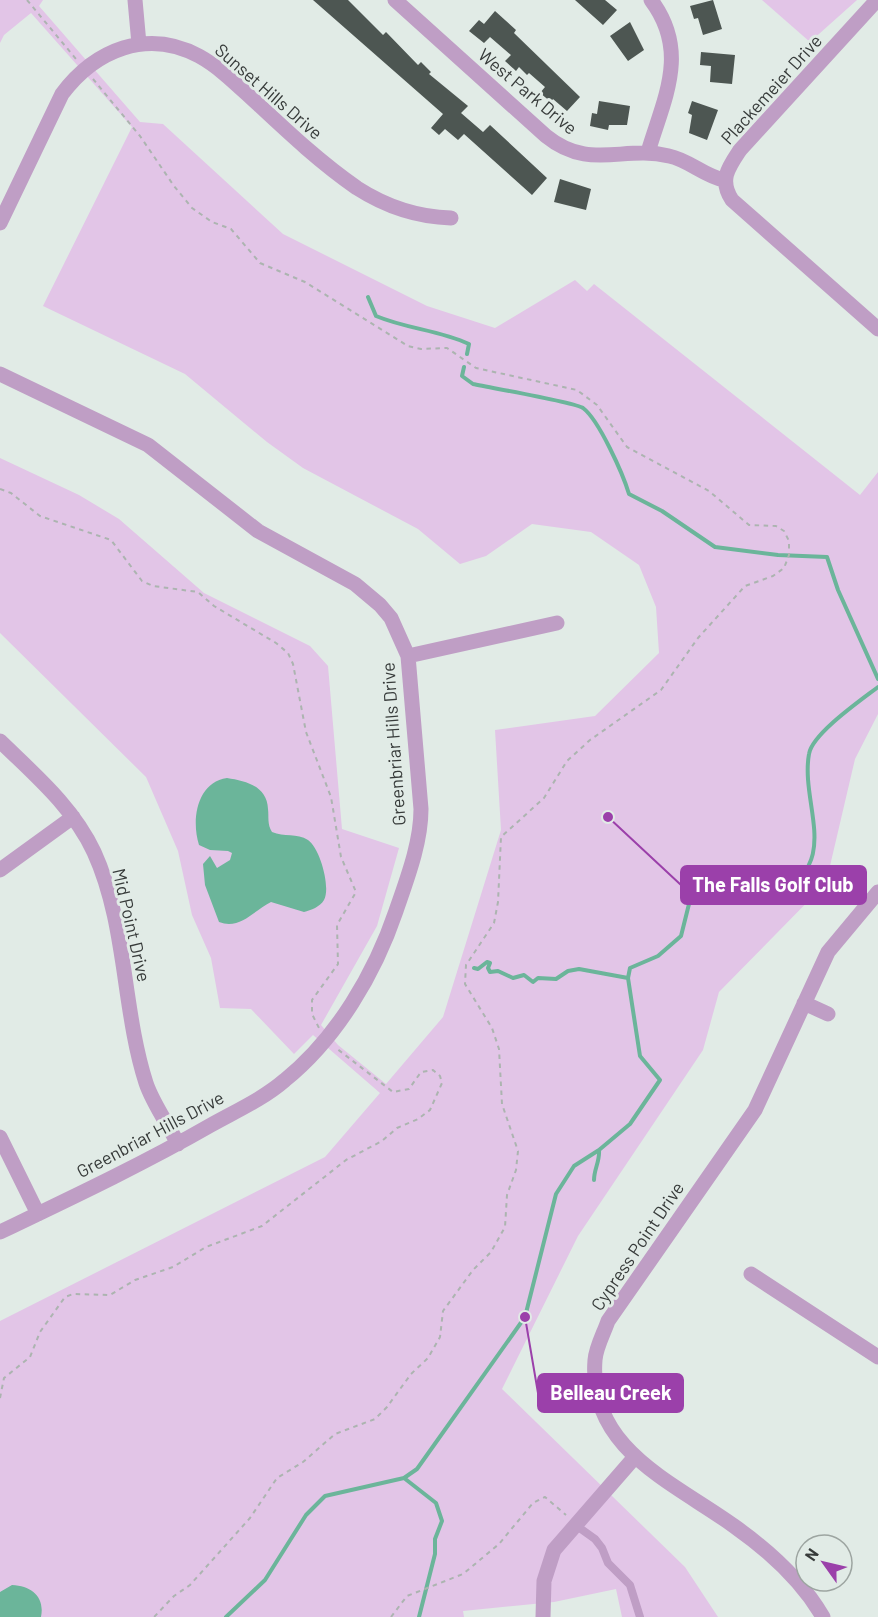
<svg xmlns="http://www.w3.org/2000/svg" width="878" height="1617" font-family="Barlow,sans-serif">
  <rect width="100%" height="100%" fill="#e1ebe6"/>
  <!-- green -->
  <path fill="#e2c5e7" d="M0,0H43L39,6L140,122L163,124L283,234L427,306L495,328L575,280L587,291L594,284L860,495L878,472V714L855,759L826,883L719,992L703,1050L578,1236L502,1389L685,1567L718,1617H622L616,1589L554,1602L463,1611L464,1617H0V1321L325,1157L380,1093L313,1035L294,1054L251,1009L220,1008L211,958L192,915L178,851L146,777L0,633V458L79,495L119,519L204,593L310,646L328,666L342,829L399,848L377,926L321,1025L338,1045L386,1084L443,1017L501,830L495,730L595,716L659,653L656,607L639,565L591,532L532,524L486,556L460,564L418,529L303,468L267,442L185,374L43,306L132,127L31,13L4,35L0,43Z
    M762,0H857L810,42Z"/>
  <!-- water -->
  <path fill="#6bb59a" d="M227,778C246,781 267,786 268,809C269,817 267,824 272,832C284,837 297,833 308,840C320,848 331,888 324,900C320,907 311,910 304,912L271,902C253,911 240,930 219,922L205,885L203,864L210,856L217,868L230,860L232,853L228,851L210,850L199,845C191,820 197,782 227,778Z
    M12,1585C32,1586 45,1597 41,1617H0V1592Z"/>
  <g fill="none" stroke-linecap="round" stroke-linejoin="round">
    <!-- stream -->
    <path stroke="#6bb59a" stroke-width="4" d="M368,297L376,316C407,329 439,330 469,344L467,354
      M464,367L462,376L473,384C491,388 574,402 583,408C599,420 623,474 629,494L662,511L715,547L778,555L827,557L838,590L878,679
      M474,968L478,969L487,962L490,963L488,968L490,972L498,971L513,978L524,975L533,982L538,978L556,979L568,971L579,969L628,978
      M594,1180C594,1169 600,1161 599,1150
      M404,1478L436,1503L442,1521L435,1539V1554L419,1617
      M226,1617L265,1580L306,1515L325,1496L404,1478L417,1469L525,1317L556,1194L574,1166L599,1150L630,1124L660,1080L640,1056L628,978L630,968L658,956L681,936L690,900L702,872L713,868L779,892C842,862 800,804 809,754C812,734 861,700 878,687"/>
  </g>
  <!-- building -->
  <path fill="#4d5652" d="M313,0H348L383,35L386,32L418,65L421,62L431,72L429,74L468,106L461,113L483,132L490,125L547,178L532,195L464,134L458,140L445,129L439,135L431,128L443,114Z
    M575,0H605L617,10L603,25Z
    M713,0L722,29L703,35L698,18L694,19L690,6Z
    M495,11L516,30L514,33L580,97L567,111L553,99L551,102L540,93L545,87L529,73L527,75L519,67L516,71L505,61L511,55L490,37L484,43L469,31L479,20L484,24Z
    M630,22L644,50L628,61L610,36Z
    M701,52L735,55L732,84L710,82L711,66L700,65Z
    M599,101L630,106L627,125H609L608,130L590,126L592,113L597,114Z
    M692,101L718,110L707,140L689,133L692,115L688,113Z
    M560,179L591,189L586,210L554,202Z"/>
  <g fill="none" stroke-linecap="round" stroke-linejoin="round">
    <!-- path -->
    <path stroke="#acb4b0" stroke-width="2" stroke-dasharray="4.5 4.5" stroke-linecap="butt" d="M27,0L76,59
      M93,79L140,136L174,186L192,208L212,222L231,229L260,263L305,282L408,346L421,349L447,348L476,368L577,390L597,405L627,447L709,491L749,525L776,526L784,531L789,541V555L784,568L773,576L745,586L698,638L661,690L590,740L567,761L544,798L501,837L498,902L494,923L466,965L465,984L492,1028L499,1049L502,1104L518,1151L516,1170L507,1195L505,1227L491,1252L473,1270L443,1311L440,1337L428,1358L411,1374L387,1407L375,1419L335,1434L303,1462L277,1478L250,1518L190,1585L174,1596L154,1617
      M0,489L11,493L40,516L111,540L142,581L153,586L198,592L214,606L276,643L288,653L293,664L306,732L331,797L341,857L356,892L337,925L338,964L312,1000V1014L319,1028
      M0,1398L4,1378L30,1357L40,1332L65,1297L73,1294L110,1295L135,1280L173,1267L206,1247L262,1226L346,1160L382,1141L397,1128L418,1119L430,1110L442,1083L440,1076L433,1070L421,1072L409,1089L393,1092L336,1048
      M391,1617L407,1596L463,1574L499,1544L533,1503L545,1497L566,1515"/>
    <!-- lane -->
    <path stroke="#bf9ec5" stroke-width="8" d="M581,1529L595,1539L602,1548L608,1563L630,1585L640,1617"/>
    <!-- street -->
    <path stroke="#bf9ec5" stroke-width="15" d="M135,0L139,44
      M395,0L546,136C589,171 623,145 669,156C689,160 704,176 724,180
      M877,0L740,150C728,168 719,180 732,200L878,329
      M648,152C664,98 690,52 651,0
      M0,223L62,94C95,50 147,28 199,56C221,68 240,88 259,105C290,134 321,163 357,188C385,206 418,217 451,218
      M0,374L148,445L258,531L355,584L380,605L391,618L408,656L421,809C421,843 407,879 396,911C375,973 337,1038 285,1080C263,1099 236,1111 211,1125C143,1164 71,1198 0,1232
      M408,656L557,623
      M0,741C35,775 73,807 94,852C127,924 122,1008 146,1083C153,1104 168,1124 178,1144
      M0,870L73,817
      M804,1003L828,1014
      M0,1137L38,1214
      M751,1274L878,1357
      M543,1617L544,1581L554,1550L634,1458
      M823,1617C802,1581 768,1550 734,1526C673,1482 588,1449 595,1360C596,1347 604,1333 608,1321L755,1110L828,952L878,892"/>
  </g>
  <g text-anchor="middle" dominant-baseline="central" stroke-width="6" stroke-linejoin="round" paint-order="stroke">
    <!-- street labels -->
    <g font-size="18" fill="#373b3a" stroke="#e1ebe6">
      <text transform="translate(771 89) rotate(-48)">Plackemeier Drive</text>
      <text transform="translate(269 91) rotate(41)">Sunset Hills Drive</text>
      <text transform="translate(528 91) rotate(40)">West Park Drive</text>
      <text transform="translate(393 744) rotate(-94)">Greenbriar Hills Drive</text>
      <text transform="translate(132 925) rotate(77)">Mid Point Drive</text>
      <text transform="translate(150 1134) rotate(-28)">Greenbriar Hills Drive</text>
      <text transform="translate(637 1246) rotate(-56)">Cypress Point Drive</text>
    </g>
  </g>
  <!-- callouts -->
  <path fill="none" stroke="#9b40aa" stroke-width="2" d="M608 817L681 885M525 1317L538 1393"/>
  <g fill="#9b40aa" stroke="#e1ebe6" stroke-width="2">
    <circle cx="608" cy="817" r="6"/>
    <circle cx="525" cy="1317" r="6"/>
  </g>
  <g fill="#9b40aa" stroke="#9b40aa" stroke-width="2">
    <rect x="681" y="866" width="185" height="38" rx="6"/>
    <rect x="538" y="1374" width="145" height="38" rx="6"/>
  </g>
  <g font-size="20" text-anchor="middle" font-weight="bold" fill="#fff">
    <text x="773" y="892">The Falls Golf Club</text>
    <text x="611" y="1400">Belleau Creek</text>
  </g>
  <!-- north arrow -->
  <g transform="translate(824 1563) rotate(304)"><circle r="28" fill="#e1ebe6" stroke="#9da5a1" stroke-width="1.5"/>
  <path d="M0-4.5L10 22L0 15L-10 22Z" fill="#9b40aa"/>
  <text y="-9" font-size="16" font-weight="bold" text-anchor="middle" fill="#373b3a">N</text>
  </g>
</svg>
